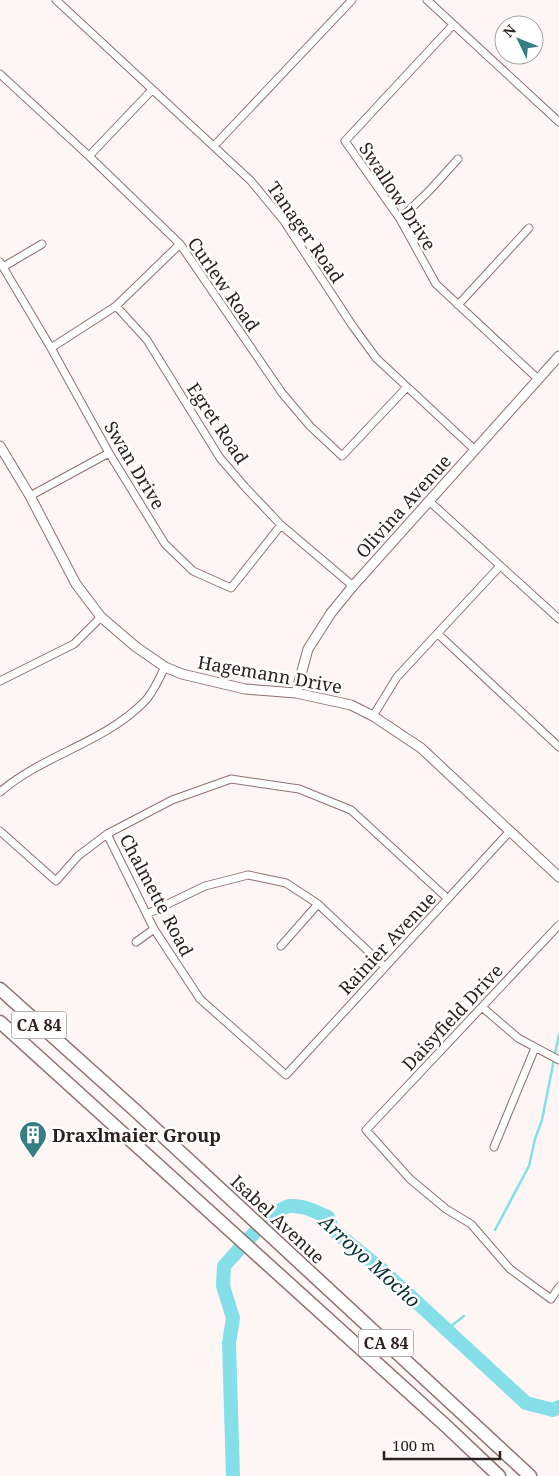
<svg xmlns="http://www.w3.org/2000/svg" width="559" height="1476" font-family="'Noto Serif',serif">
  <rect width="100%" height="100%" fill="#fdf6f5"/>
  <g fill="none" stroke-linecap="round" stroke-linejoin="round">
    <!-- stream -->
    <path stroke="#85dfe9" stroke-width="2.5" d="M495,1230L529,1166L535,1139L542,1120L559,1034
      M446,1330L464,1316"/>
    <!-- river -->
    <path stroke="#85dfe9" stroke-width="14" d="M233,1476L229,1343L233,1318L223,1286L224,1266C236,1253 275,1207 290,1206C304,1205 315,1212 328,1217L332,1229L382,1270L526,1403L553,1410L559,1407"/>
    <defs>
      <path id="minor" d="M56,0L251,181L284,221L352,325L376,358L475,450
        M427,0L559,122
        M453,25L345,141L400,219L436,284L538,379
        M0,74L89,156L180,244L282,393L310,426L342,456L407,387
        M214,146L352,0
        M89,156L152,90
        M400,219L430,190L458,159
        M0,262L51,348L109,453L165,544L193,571L231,588L281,525
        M3,267L42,244
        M458,305L529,228
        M116,306L147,340L220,458L245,487L281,525L353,586
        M51,348L116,306L180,244
        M30,496L109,453
        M429,501L559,619
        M438,634L559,747
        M0,681L74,644L101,617
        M373,716L397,677L500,566
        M0,792C43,755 103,743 143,703C153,694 159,678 165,667
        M0,831L56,881L78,856L107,834L172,800L231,779L299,789L351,810L448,899
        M107,834L154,929L200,999L286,1075L510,831
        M147,914L205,886L248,875L286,883L318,904L385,967
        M559,925L366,1130L410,1179L446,1209L471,1224L510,1269L551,1299L559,1287
        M136,942L154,929
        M281,946L318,904
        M482,1007L518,1038L559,1060
        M494,1147L535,1048"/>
      <path id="tertiary" d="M0,446L30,496L76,584L101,617L136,647L165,667L182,674L245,689L296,693L351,705L373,716L421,748L559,877
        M296,693L308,649L331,613L353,586L559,356"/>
      <path id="trunk" d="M0,989L137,1112L530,1476
        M0,1022L445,1425L499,1476"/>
    </defs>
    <!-- minor casing -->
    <use href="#minor" stroke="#8f706b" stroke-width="9"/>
    <!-- tertiary casing -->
    <use href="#tertiary" stroke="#8f706b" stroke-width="11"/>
    <!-- trunk casing -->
    <use href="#trunk" stroke="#8f706b" stroke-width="15"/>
    <!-- minor -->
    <use href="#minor" stroke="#fff" stroke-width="7"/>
    <!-- tertiary -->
    <use href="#tertiary" stroke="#fff" stroke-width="9"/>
    <!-- trunk -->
    <use href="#trunk" stroke="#fff" stroke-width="12"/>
  </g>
  <!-- icons -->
  <defs>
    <symbol id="building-pin" viewBox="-11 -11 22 30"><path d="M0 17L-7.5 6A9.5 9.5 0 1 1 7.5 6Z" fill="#367e85" stroke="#fff"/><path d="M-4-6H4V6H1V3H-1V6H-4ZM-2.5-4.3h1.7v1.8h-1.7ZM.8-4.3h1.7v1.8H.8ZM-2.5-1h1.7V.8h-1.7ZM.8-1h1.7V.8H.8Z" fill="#fff"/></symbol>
  </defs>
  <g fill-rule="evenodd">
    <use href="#building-pin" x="17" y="1119" width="32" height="43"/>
  </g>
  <g text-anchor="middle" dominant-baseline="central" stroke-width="5" stroke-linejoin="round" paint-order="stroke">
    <!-- shield labels -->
    <g fill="#fff" stroke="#6c6362" stroke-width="1">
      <rect x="11.5" y="1011.5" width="55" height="27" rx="4"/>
      <rect x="358.5" y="1329.5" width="55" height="27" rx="4"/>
    </g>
    <g font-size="16" font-weight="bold" fill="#2d201e">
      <text x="39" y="1025">CA 84</text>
      <text x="386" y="1343">CA 84</text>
    </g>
    <!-- street labels -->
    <g font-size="18" fill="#2d201e" stroke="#fff">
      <text transform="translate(398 196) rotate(57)">Swallow Drive</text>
      <text transform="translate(306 232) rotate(55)">Tanager Road</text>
      <text transform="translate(224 284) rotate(55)">Curlew Road</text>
      <text transform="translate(218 423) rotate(56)">Egret Road</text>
      <text transform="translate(135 465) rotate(59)">Swan Drive</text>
      <text transform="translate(403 506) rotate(-48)">Olivina Avenue</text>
      <text transform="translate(270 674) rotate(10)">Hagemann Drive</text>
      <text transform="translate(157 895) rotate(62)">Chalmette Road</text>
      <text transform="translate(387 943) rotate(-47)">Rainier Avenue</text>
      <text transform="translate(452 1017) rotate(-47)">Daisyfield Drive</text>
      <text transform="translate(278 1219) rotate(43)">Isabel Avenue</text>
    </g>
    <!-- poi labels -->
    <g font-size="18" font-weight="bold" fill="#2d201e" stroke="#fff" text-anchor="start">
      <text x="52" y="1135">Draxlmaier Group</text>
    </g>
    <!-- water labels -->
    <g font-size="19" font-style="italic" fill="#023034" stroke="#fff">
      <text transform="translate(370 1261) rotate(42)">Arroyo Mocho</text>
    </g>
  </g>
  <!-- north arrow -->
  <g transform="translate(519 40) rotate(313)"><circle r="24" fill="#ffffff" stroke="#aba6a5"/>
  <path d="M0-4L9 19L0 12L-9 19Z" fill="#367e85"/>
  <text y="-8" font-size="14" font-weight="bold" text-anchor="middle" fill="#2d201e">N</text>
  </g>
  <!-- scale -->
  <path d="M384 1451v8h116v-8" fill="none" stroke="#2d201e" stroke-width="2.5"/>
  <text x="392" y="1451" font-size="15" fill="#2d201e" stroke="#ffffff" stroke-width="4" paint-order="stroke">100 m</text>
</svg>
